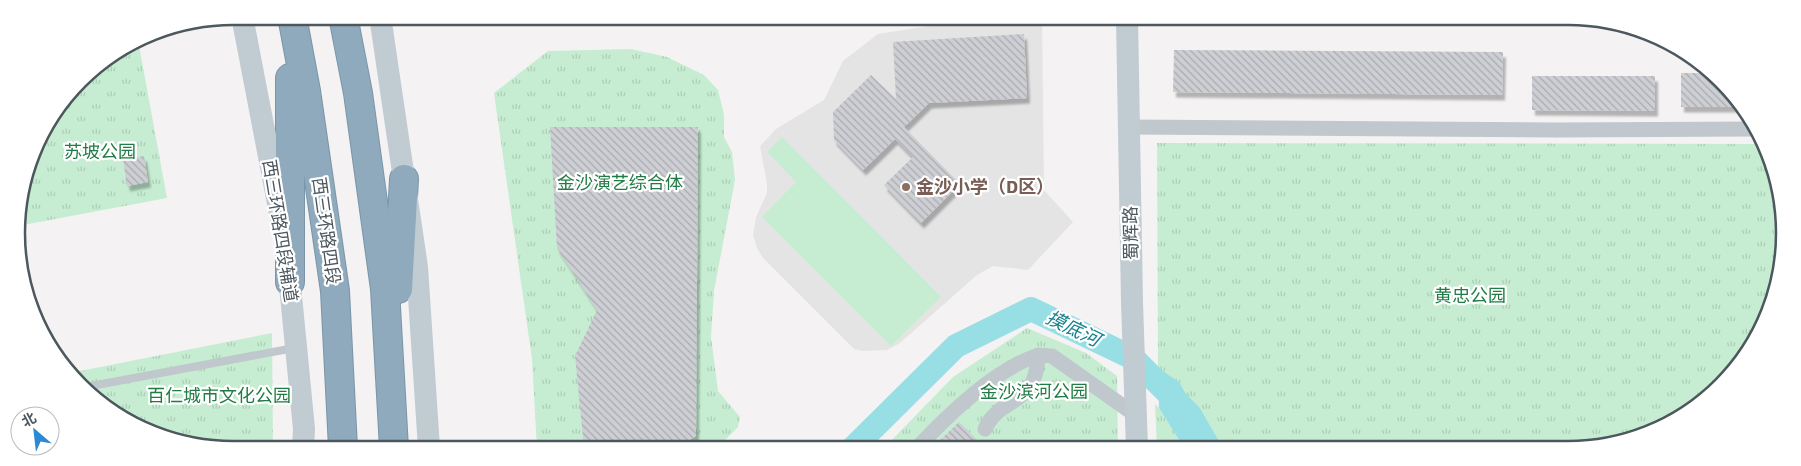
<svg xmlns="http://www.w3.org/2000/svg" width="1801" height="466" font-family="Signika,'Noto Sans SC',sans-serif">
  <defs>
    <pattern id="grass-tufts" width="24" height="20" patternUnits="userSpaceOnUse" patternTransform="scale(1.25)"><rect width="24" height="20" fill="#c6edd1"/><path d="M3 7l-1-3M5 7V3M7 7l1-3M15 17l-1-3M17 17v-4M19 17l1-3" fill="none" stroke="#accdb6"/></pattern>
    <pattern id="building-back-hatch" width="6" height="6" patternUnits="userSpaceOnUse" patternTransform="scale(1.25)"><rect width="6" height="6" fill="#cdcfd4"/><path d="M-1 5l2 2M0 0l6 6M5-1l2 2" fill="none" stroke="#a9abaf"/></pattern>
    <filter id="shadow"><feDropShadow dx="3" dy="5.5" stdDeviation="1" flood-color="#0004"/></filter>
  </defs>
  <rect width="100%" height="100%" fill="#f4f2f3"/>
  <!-- education -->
  <path fill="#e5e4e4" d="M987,17H1042L1044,190L1073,222L1028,270L993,266L977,275L900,343L887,350L863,351L854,349L763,258L757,248L753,235L756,217L767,193V184L760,146L776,129L824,100L843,61L878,34Z"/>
  <!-- grass -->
  <path fill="url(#grass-tufts)" d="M138,40L167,198L18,226L17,219L39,137L90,70Z
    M631,49L667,57L704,75L718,90L724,115V137L732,152L735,180L714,291L711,337L718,391L740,417L738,427L717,448H537L532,359L494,93L548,51Z
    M1157,143L1761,144L1777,177L1783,262L1762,329L1721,386L1664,428L1596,448H1217L1179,383L1158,368Z
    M1027,328L1086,353L1117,376L1118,448H884L953,377Z
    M272,333L273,448H204L125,421L70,373Z
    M1155,404L1159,408L1184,448H1157Z"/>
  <!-- garden -->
  <path fill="#c6edd1" d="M782,137L941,297L891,346L762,217L796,182L767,152Z"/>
  <!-- water -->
  <path fill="#98dee5" d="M1158,368L1179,382L1217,448H1184L1159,408Z"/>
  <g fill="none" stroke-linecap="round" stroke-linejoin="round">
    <!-- river -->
    <path stroke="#98dee5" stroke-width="24" d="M853,448L956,346L1031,309L1133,358L1190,415L1209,448"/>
  </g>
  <!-- building -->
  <path fill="url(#building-back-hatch)" filter="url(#shadow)" d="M1024,34L1027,98L929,103L904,127L960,184L921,223L884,185L913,157L895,139L863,170L834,140L833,112L871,75L896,99L893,42Z
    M1174,50L1503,52L1502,95L1173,92Z
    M1681,73H1708L1740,101L1743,107H1681Z
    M1532,76H1655V111L1532,110Z
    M550,127H698L696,436L676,448H584L575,356L597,310L557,248Z
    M144,156L148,182L127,186L123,159Z
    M959,422L985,448H932Z"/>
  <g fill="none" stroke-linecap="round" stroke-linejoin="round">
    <defs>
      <path id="highway" d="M292,16L306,91L335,291L343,448
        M343,16L358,93L385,289L394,448
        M290,78V282
        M398,289L404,179"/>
    </defs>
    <!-- highway casing -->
    <use href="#highway" stroke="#7a95a8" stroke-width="30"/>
    <!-- lane -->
    <path stroke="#c0c8cd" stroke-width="8" d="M86,387L294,348"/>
    <!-- street -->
    <path stroke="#c0c8cd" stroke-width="15" d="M1129,127L1555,130L1754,129
      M985,429C1000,395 1037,408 1038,355
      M917,448C947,416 994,370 1036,356C1041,354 1047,356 1052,356L1137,416"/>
    <!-- secondary -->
    <path stroke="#c0cbd2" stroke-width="22" d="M242,16L282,224
      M380,16L417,267L429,448
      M1127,17L1132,303L1137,448
      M288,265L304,429L303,448"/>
    <!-- highway -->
    <use href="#highway" stroke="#8faabc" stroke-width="28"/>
  </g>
  <!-- markers -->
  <circle fill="#8d6e63" stroke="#fff" stroke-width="2" cx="906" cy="187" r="5"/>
  <g text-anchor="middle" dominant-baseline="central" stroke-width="4.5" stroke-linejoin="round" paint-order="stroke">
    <!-- park labels -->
    <g font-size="18" fill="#217b44" stroke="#fff">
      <text x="100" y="152">苏坡公园</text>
      <text x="620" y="183">金沙演艺综合体</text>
      <text x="1470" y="296">黄忠公园</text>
      <text x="1034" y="392">金沙滨河公园</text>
      <text x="219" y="396">百仁城市文化公园</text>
    </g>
    <!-- education labels -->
    <g font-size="18" font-weight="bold" fill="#785e54" stroke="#fff" text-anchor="start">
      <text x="916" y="187">金沙小学（D区）</text>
    </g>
    <!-- street labels -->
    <g font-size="18" fill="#4c575e" stroke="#fff">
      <text transform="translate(280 231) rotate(81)">西三环路四段辅道</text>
      <text transform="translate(326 231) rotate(82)">西三环路四段</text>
      <text transform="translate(1131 233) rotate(-91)">蜀辉路</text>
    </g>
    <!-- water labels -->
    <g font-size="19" font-style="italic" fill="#19828d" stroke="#fff">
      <text transform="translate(1073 329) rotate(26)">摸底河</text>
    </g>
  </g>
  <!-- crop -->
  <path d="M0 0H1801V466H0ZM233 25H1568A208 208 0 0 1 1776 233V233A208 208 0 0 1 1568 441H233A208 208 0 0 1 25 233V233A208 208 0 0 1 233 25Z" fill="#fff" fill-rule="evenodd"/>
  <path fill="none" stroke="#4c575e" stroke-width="2.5" d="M233 25H1568A208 208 0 0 1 1776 233V233A208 208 0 0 1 1568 441H233A208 208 0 0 1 25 233V233A208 208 0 0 1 233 25Z"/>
  <!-- north arrow -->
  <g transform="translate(35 431) rotate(332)"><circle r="24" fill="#ffffff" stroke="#b7bcbf"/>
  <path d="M0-4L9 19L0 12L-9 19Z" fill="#2c89d5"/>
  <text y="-8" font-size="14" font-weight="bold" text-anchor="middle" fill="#4c575e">北</text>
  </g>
</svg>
